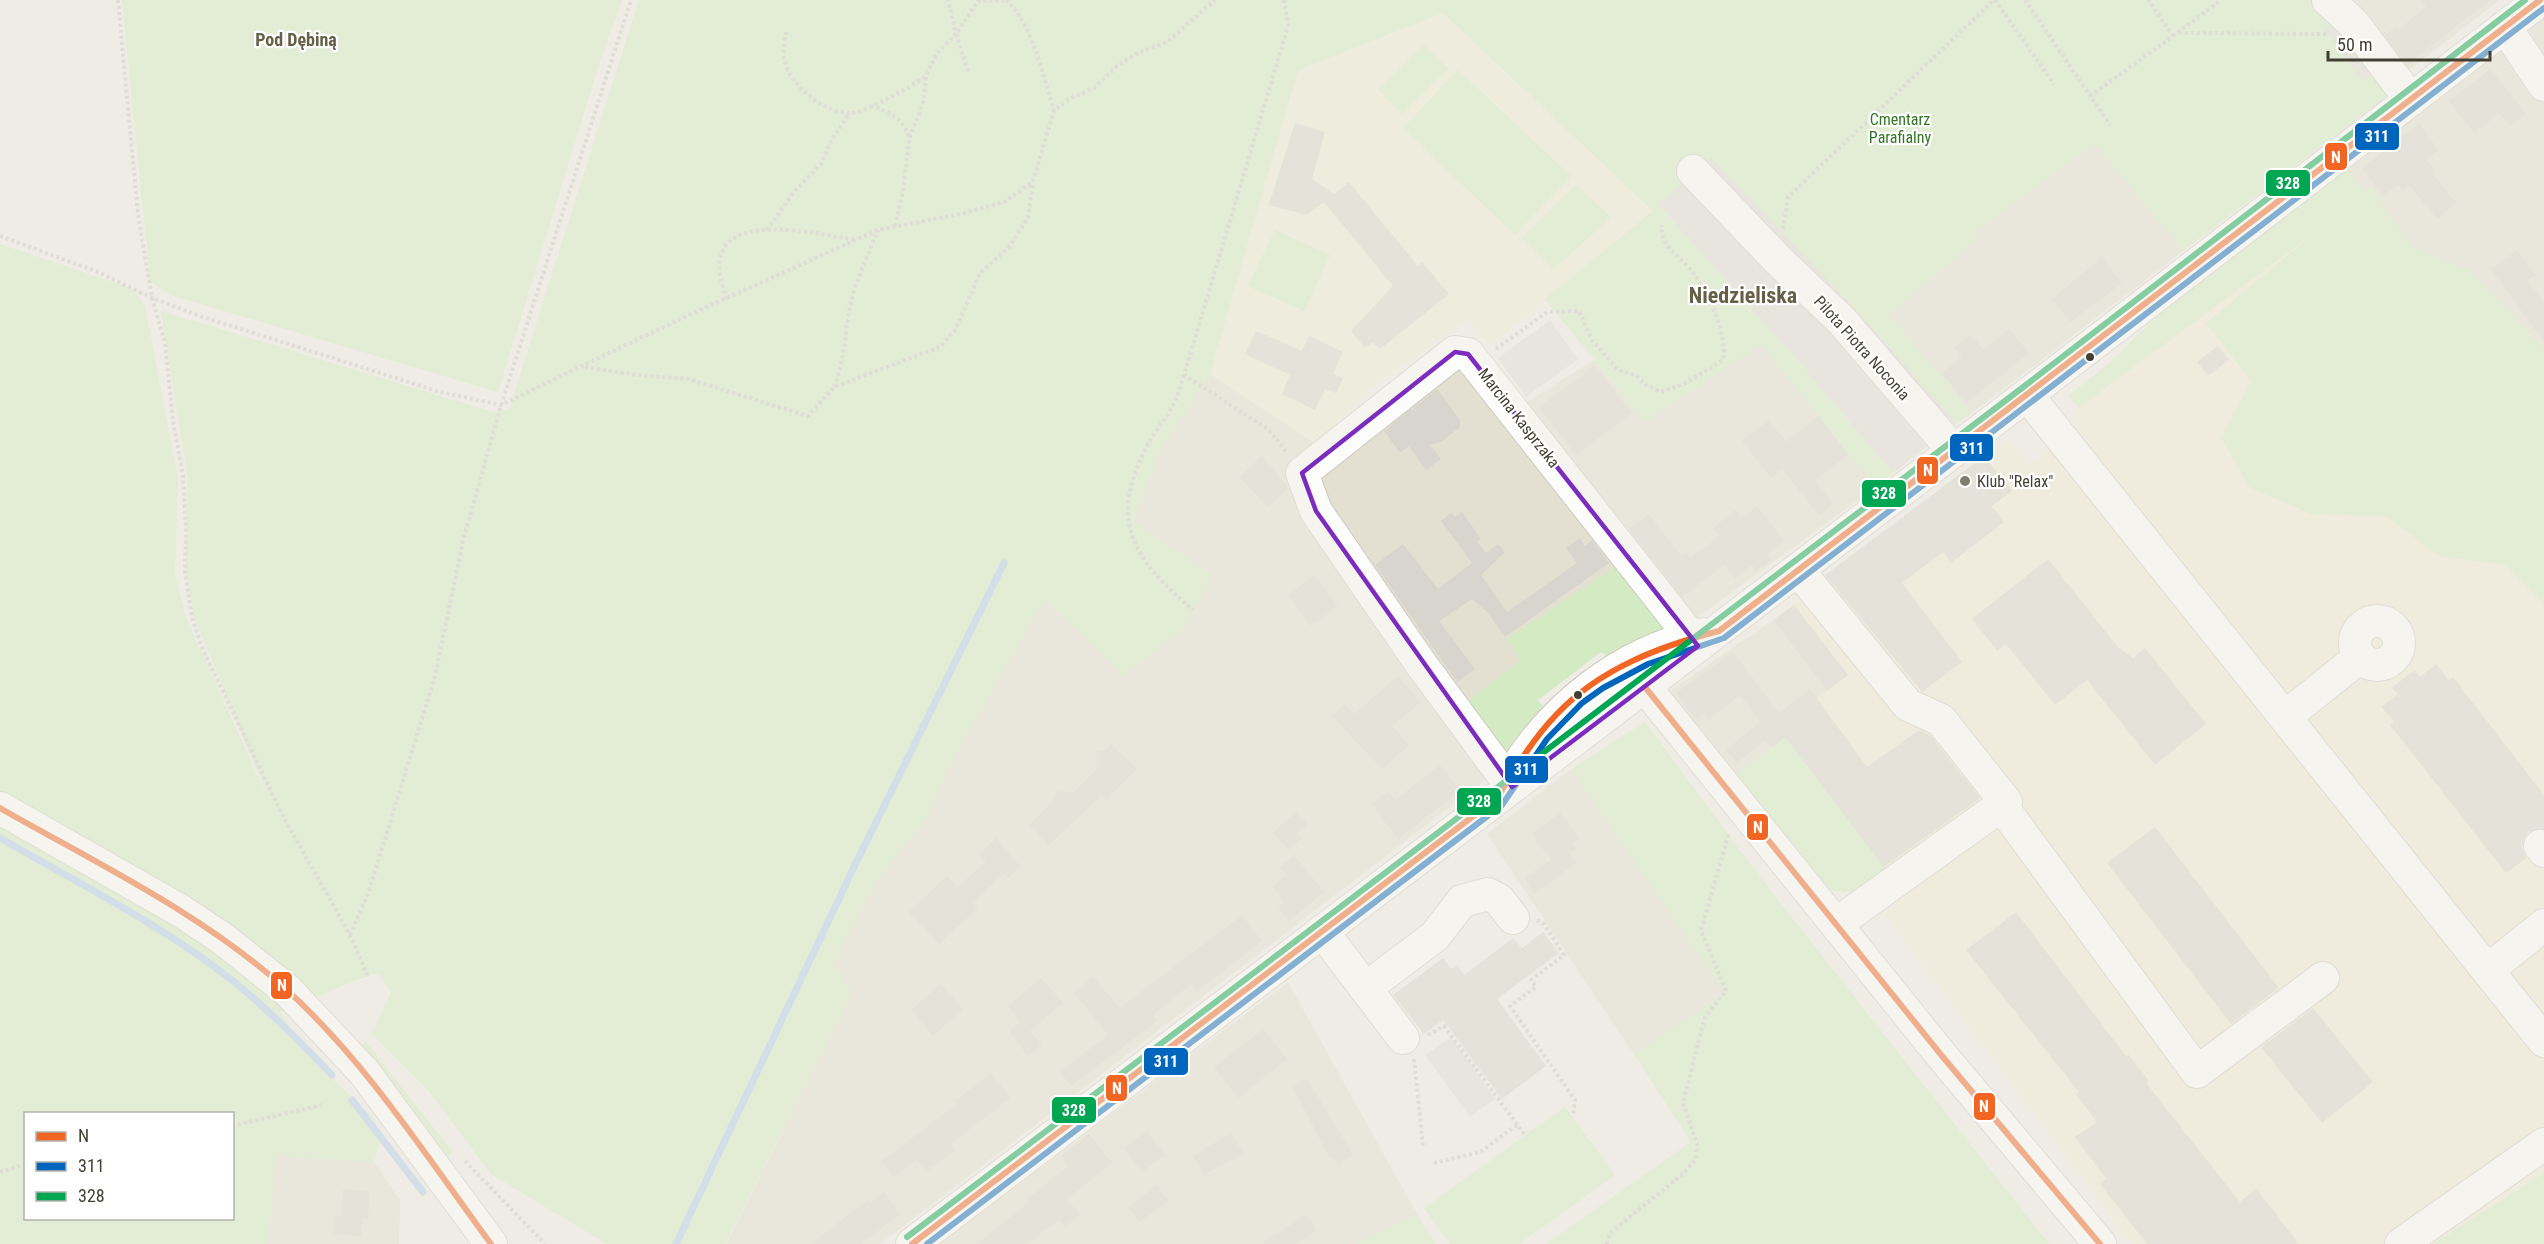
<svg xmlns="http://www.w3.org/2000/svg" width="2544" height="1244" font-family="'Roboto Condensed',sans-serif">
  <rect width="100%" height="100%" fill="#eeece4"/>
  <!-- residential -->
  <path fill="#e3e0d1" d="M2351,0H2500L2405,73Z
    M2544,16V407L2351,176L2347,167Z
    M2095,144L2183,251L1972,413L1889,315L1975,241L1974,233Z
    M1761,344L1876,487L1684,627L1506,639L1521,660L1489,777L880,1244H726L852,993L833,965L874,884L927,818L953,759L1045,599L1123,676L1186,626L1212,575L1133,522L1159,453L1210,374L1316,444L1474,352L1517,408L1594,360L1645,422Z
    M1773,620L1827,691L1805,706L1785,737L1734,776L1664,695Z
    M1571,769L1726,993L1634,1054L1487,834Z
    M1288,982L1417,1214L1353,1244H939Z
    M276,1156L374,1162L400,1200L399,1244H268Z"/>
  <!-- commercial -->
  <path fill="#f2ebd6" d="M2367,193L2544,407V1173L2433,1244H2131L1884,913L1906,896L1827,792L1805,706L1827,691L1773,620L1825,576L2009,438L2030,465L2082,425L2073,413Z"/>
  <!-- education -->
  <path fill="#ecead6" d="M1442,13L1654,211L1490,346L1468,318L1371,388L1316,444L1210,374L1298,70Z"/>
  <!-- green -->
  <path fill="#d4eac3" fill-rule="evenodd" d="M122,0H622L599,64L498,392L170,295L150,281Z
    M639,0H2351L2405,73L2324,27L2362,81L2378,72L2392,92L2183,251L2095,144L1974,233L1975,241L1889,315L1972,413L1956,423L1857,311L1659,205L1800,363L1893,473L1876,487L1761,345L1645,422L1545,299L1653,211L1443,13L1298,70L1210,374L1159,453L1133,521L1212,575L1186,626L1123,676L1045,599L953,759L927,818L874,884L833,965L852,993L725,1244H607L491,1174L428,1090L372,1034L391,992L378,973L351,982L280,1012L310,1057L375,1120L379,1143L374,1162L276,1156L268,1244H0V244L133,289L145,306L178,479L175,574L185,616L271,805L194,616L186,574L188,480L161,311L490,411L509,410ZM26,1114H232V1218H26Z
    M1424,45L1448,69L1402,114L1378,89Z
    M1458,70L1571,176L1515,235L1403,128Z
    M2347,167L2365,192L2371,188L2413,247L2469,270L2544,349V604L2505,565L2439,556L2388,517L2311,514L2250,488L2221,438L2251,381L2206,323L2317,231L2079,408L2068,396L2107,365L2170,304Z
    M1576,185L1611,217L1554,269L1522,238Z
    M1275,230L1330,255L1304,311L1248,286Z
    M1631,557L1684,627L1664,631L1607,657L1601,652L1538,700L1543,706L1489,777L1449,716L1521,660L1506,639Z
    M1645,722L1756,872L2049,1244H1546L1691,1142L1634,1054L1725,993L1571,769Z
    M1785,737L1889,873C1868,888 1857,896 1830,890L1734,776Z
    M365,1041L452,1151L447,1161L365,1056L362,1047Z
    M1565,1107L1615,1175L1519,1244H1450L1424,1208Z
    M2544,1173V1244H2433Z
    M1417,1214L1435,1244H1353Z"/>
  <!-- parking -->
  <path fill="#dddbd5" d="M2323,27H2363L2378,73L2362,81Z
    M1711,158L1857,311L1956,423L1893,473L1800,363L1659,205Z
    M1550,320L1578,359L1526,397L1498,358Z
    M1451,1037L1495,1099L1470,1117L1425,1055Z"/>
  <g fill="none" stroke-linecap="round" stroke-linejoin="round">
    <!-- stream -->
    <path stroke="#b3ccee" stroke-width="7" d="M0,838C78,883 162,925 233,981C269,1010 300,1042 332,1075
      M352,1100L423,1192
      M676,1244L854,867L1004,563"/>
  </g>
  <!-- building -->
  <path fill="#d7d5cd" d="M2421,0H2490L2407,65L2385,35L2396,27L2398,30L2426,7Z
    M2491,69L2526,114L2510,126L2500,113L2474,133L2449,101Z
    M1295,123L1325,132L1312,179L1334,194L1349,182L1418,266L1422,262L1449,294L1380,349L1373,342L1365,348L1351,331L1393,286L1324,202L1306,215L1269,205Z
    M2420,123L2438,150L2426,160L2436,171L2433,174L2456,203L2437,219L2409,185L2402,190L2398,185L2383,196L2362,168Z
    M2517,250L2536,275L2528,280L2544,304V342L2491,269Z
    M2102,257L2122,283L2070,322L2052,299Z
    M2009,329L2029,353L1966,403L1942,373L1962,357L1954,347L1971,334L1983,350Z
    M1256,331L1302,351L1309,336L1343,352L1333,374L1343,378L1336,393L1325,389L1315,410L1282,394L1290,375L1245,354Z
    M2218,346L2229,360L2208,376L2197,362Z
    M1595,366L1632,413L1576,455L1539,407Z
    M1437,389L1460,420V427L1441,442L1430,445L1441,459L1426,470L1409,446L1400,453L1384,431L1411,409L1417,412L1413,408Z
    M1819,416L1848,455L1815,480L1833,504L1819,516L1783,469L1771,478L1742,441L1769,420L1786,442Z
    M1262,456L1288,488L1268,507L1239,477Z
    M1984,456L2012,491L1992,506L2004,522L1951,563L1943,552L1902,583L1962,662L1922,692L1825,575Z
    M1757,506L1784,541L1767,554L1771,560L1757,571L1752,565L1735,579L1724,565L1682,597L1629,529L1649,514L1682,557L1686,553L1690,558L1720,536L1713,528L1735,510L1742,518Z
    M1462,512L1481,539L1477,542L1486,553L1498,544L1505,552L1481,575L1507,612L1577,563L1566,548L1580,538L1585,546L1592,540L1609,563L1505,637L1487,612L1472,599L1439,621L1475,669L1457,682L1375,565L1403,544L1438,589L1472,563L1441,521L1451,513L1455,517Z
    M2048,559L2118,647L2133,658L2145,648L2206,724L2155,765L2087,680L2055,705L2006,644L1997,651L1972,619Z
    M1315,575L1338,606L1311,626L1288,595Z
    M1794,605L1848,675L1827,691L1773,620Z
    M1733,652L1779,713L1810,689L1867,767L1919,730L1930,735L1980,798L1884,867L1785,737L1771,748L1765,740L1737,763L1726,750L1760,722L1740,695L1709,719L1704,713L1695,719L1676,693Z
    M2436,664L2449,680L2453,677L2544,795V829L2528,832L2524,839L2522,848L2526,858L2506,873L2390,725L2394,722L2381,707L2398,694L2392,688L2409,674L2415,670L2420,677Z
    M1398,676L1421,702L1392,726L1409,745L1382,769L1332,716L1345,704L1354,714Z
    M1111,744L1137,769L1106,799L1102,795L1048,846L1030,825L1055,798L1056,791L1073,793L1097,769V750H1106Z
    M1440,765L1460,791L1398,839L1371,804L1388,791L1395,800Z
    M1297,812L1308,825L1297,834L1301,839L1288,850L1273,832Z
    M1560,813L1579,838L1573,844L1576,848L1570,853L1577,862L1534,894L1524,878L1551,860L1531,834Z
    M2155,827L2279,988L2231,1024L2107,863Z
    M996,838L1021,867L1008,878L1004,873L973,903L978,908L939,944L909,912L947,876L957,887L986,862L979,854Z
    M1294,855L1324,892L1289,921L1277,907L1285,902L1273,887L1286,875L1279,867Z
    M2016,912L2126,1056L2128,1054L2149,1081L2146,1083L2240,1202L2256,1188L2299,1244H2147L2100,1184L2106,1179L2075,1137L2097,1122L2076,1094L2079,1092L1966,950Z
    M1242,915L1262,941L1197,991L1191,984L1153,1015L1157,1021L1071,1086L1060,1072L1108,1035L1074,993L1093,977L1120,1008Z
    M1543,932L1559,953L1497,999L1546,1066L1502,1099L1443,1020L1424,1034L1393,995L1443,958L1451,969L1457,965L1464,975L1513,938L1522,948Z
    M1041,978L1063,1003L1030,1031L1042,1045L1028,1056L1009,1031L1021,1022L1008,1006Z
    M941,984L963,1009L933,1036L911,1010Z
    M2313,1008L2373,1082L2322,1123L2261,1047Z
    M1263,1029L1287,1059L1238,1098L1214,1067Z
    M991,1073L1010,1098L950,1144L955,1150L926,1172L917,1160L894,1177L882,1161L957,1104L955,1101Z
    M1307,1079L1353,1155L1338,1165L1333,1158L1330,1159L1293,1087Z
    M1147,1131L1165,1155L1142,1172L1124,1148Z
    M1231,1133L1243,1153L1204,1175L1193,1156Z
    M1089,1134L1112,1163L1067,1199L1080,1215L1065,1227L1059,1220L1026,1244H977L1029,1202L1027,1199L1069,1166L1061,1156Z
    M1156,1185L1169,1201L1140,1222L1128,1208Z
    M343,1189L370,1191L368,1219L362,1218L361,1236L334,1234V1215L341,1216Z
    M884,1192L900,1214L861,1244H811L869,1199L871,1202Z
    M1307,1214L1317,1230L1295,1244H1261Z"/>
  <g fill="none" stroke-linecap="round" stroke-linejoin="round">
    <defs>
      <path id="minor" d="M2328,0L2353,23L2411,100
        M2505,27L2544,85
        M1693,171L1778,260L1842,321L1954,451
        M2027,395L2544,1041
        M1798,570L1908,705L1941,720L2006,802L1836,924
        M2355 643a22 22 0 1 1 44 0a22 22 0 1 1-44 0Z
        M1645,687L1942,1056L2100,1244
        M2285,717L2360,657
        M1509,779C1552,707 1620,653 1703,634
        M1512,787L1421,664L1316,511L1302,473L1455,352L1468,354L1698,646
        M2001,805L2197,1072L2323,978
        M0,808L181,911L223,939L287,990L364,1072L491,1244
        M2540,846L2544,851
        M1322,931L1403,1038
        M2488,970L2544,925
        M1366,988L1435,936L1462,901L1488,894L1499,900L1513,918
        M912,1244L2027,395L2540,0
        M2401,1244L2544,1144"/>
    </defs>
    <!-- minor casing -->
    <use href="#minor" stroke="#cccac2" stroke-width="34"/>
    <!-- path -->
    <path stroke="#cccbc5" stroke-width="4" stroke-dasharray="3 3" stroke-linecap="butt" d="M118,0L138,215L152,298L165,343L173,421L183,476L186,529L185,573L192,617L203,650L284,818L350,935L369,979
      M1006,0C1034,26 1042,75 1054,110
      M1284,0L1288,26L1184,375L1269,430L1287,453
      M1995,0L2054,84
      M2025,0L2110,125
      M786,32C785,41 783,53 784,60C791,86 824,113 850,113C867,113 910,86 925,77
      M2179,33L2326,34
      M2173,36L2221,0
      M968,71L956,34L978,1L1010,0
      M2090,96L2173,36L2148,0
      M871,105C890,113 902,117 909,137
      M895,226L903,192L909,139L923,104L926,76L937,53L956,34L948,0
      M1783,229L1788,197L1994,0
      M767,230L794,192L821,164L832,139L850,113
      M0,236L98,272L152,298L200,316L440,392L501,405L680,319L878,230L964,213L1004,202L1033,182L1054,110L1069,99L1094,88L1117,66L1138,53L1167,42L1215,0
      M726,299C724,289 719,276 719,266C721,209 819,234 854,240
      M1496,349L1547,312L1579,311L1593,341L1618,370L1636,375L1646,385L1661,392L1684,384L1723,360C1729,336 1706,288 1691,270C1679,256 1659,246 1662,225
      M585,367L637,375L688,379L808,416L834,387L940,347L955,330L980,273L1010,246L1028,217L1033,183
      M1184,375C1181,385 1177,396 1173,405C1166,419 1155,431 1148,444C1107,521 1133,559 1193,610
      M834,387C847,356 844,323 854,291C860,271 870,250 878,230
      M1537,920L1544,924L1564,955L1531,980L1536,987L1510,1006L1575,1100L1573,1117
      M350,935L369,891L435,676L464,537L501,405L631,0
      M1428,1035L1444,1026L1525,1135
      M1414,1059L1423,1146
      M232,1126L322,1105
      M465,1161L545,1244
      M1434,1163L1480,1152L1517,1125
      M0,1172L26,1164
      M1607,1244L1610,1233L1684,1173L1696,1159L1697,1144L1683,1103L1705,1017L1726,991L1701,930L1729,833"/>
    <!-- minor -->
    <use href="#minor" stroke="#fcfcfb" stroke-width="32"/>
    <defs>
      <path id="bus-1" d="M1645,687L1942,1056L2100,1244
        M0,808C98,864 203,914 287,990C367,1063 427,1157 491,1244
        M912,1244L1497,798C1515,769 1532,740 1556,715C1599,669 1660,646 1719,631L2540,0"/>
      <path id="bus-2" d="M927,1244L1502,805L1547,739L1582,703L1603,688L1648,664L1724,638L2544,8"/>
      <path id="bus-3" d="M907,1237L2022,388L2525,0"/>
    </defs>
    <!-- bus-1 casing -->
    <use href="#bus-1" stroke="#fff" stroke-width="10"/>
    <!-- bus-2 casing -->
    <use href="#bus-2" stroke="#fff" stroke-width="10"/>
    <!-- bus-3 casing -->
    <use href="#bus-3" stroke="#fff" stroke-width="10"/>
    <!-- bus-1 -->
    <use href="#bus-1" stroke="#f26522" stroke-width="6"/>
    <!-- bus-2 -->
    <use href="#bus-2" stroke="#0065bd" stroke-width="6"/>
    <!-- bus-3 -->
    <use href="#bus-3" stroke="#00a651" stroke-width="6"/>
  </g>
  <!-- marked area -->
  <path d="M0 0H2544V1244H0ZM1455,352L1468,354L1698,646L1512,787L1316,511L1302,473Z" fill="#eeece4" fill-opacity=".55" fill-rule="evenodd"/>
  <path fill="none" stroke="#7b2cbf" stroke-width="4.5" stroke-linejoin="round" d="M1455,352L1468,354L1698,646L1512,787L1316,511L1302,473Z"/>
  <!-- markers -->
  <g fill="#433f32" stroke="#fff" stroke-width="2">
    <circle cx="2090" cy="357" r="5"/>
    <circle cx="1578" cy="695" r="5"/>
  </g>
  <circle fill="#7f7c70" stroke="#fff" stroke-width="2" cx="1965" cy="481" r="6"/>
  <g text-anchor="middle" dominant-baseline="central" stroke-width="4.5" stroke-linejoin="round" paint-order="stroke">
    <!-- park labels -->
    <g font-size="16" fill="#347525" stroke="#fff">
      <text x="1900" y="119">Cmentarz<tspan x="1900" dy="18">Parafialny</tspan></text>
    </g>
    <!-- street labels -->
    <g font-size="16" fill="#433f32" stroke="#fff">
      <text transform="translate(1862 348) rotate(48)">Pilota Piotra Noconia</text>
      <text transform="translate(1519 418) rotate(52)">Marcina Kasprzaka</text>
    </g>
    <!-- poi labels -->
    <g font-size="16" fill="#433f32" stroke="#fff" text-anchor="start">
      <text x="1977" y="481">Klub "Relax"</text>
    </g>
    <!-- neighbourhood labels -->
    <g font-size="18" font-weight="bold" fill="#666049" stroke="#fff">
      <text x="296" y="39">Pod Dębiną</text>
    </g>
    <!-- district labels -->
    <g font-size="22" font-weight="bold" fill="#666049" stroke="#fff">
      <text x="1743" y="295">Niedzieliska</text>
    </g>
  </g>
  <g stroke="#fff" stroke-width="2">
    <rect x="2354" y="122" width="46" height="29" rx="6" fill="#0065bd"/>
    <rect x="2324" y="142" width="24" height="29" rx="6" fill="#f26522"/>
    <rect x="2265" y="169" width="46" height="28" rx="6" fill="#00a651"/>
    <rect x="1949" y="433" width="45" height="29" rx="6" fill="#0065bd"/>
    <rect x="1916" y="456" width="23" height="29" rx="6" fill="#f26522"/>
    <rect x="1861" y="479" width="46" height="29" rx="6" fill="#00a651"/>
    <rect x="1504" y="755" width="45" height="29" rx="6" fill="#0065bd"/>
    <rect x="1456" y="787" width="46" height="29" rx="6" fill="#00a651"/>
    <rect x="1746" y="813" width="23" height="28" rx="6" fill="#f26522"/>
    <rect x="270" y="971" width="23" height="29" rx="6" fill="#f26522"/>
    <rect x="1143" y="1047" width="46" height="29" rx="6" fill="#0065bd"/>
    <rect x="1105" y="1074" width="23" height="28" rx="6" fill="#f26522"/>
    <rect x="1973" y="1092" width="23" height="29" rx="6" fill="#f26522"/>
    <rect x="1051" y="1096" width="46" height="28" rx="6" fill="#00a651"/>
  </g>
  <g font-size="16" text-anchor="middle" font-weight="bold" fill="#fff">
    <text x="2377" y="142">311</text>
    <text x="2336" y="163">N</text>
    <text x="2288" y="189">328</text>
    <text x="1972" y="454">311</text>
    <text x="1928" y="476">N</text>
    <text x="1884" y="499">328</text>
    <text x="1526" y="775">311</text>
    <text x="1479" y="807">328</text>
    <text x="1758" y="833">N</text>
    <text x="282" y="991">N</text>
    <text x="1166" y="1067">311</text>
    <text x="1117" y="1094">N</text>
    <text x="1984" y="1112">N</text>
    <text x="1074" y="1116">328</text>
  </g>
  <!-- legend -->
  <rect x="24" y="1112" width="210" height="108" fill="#ffffff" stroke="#b4b2ad" stroke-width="1.5"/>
  <rect x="36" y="1132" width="30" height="9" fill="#f26522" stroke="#b4b2ad" stroke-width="1.5"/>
  <text x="78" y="1142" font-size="18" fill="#433f32">N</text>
  <rect x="36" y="1162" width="30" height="9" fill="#0065bd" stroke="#b4b2ad" stroke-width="1.5"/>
  <text x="78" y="1172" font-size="18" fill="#433f32">311</text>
  <rect x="36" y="1192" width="30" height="9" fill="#00a651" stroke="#b4b2ad" stroke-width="1.5"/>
  <text x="78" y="1202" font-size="18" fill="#433f32">328</text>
  <!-- scale -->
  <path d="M2328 51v9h162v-9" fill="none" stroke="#433f32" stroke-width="3"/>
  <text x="2337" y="51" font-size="18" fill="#433f32" stroke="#ffffff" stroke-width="4.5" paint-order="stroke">50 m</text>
</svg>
